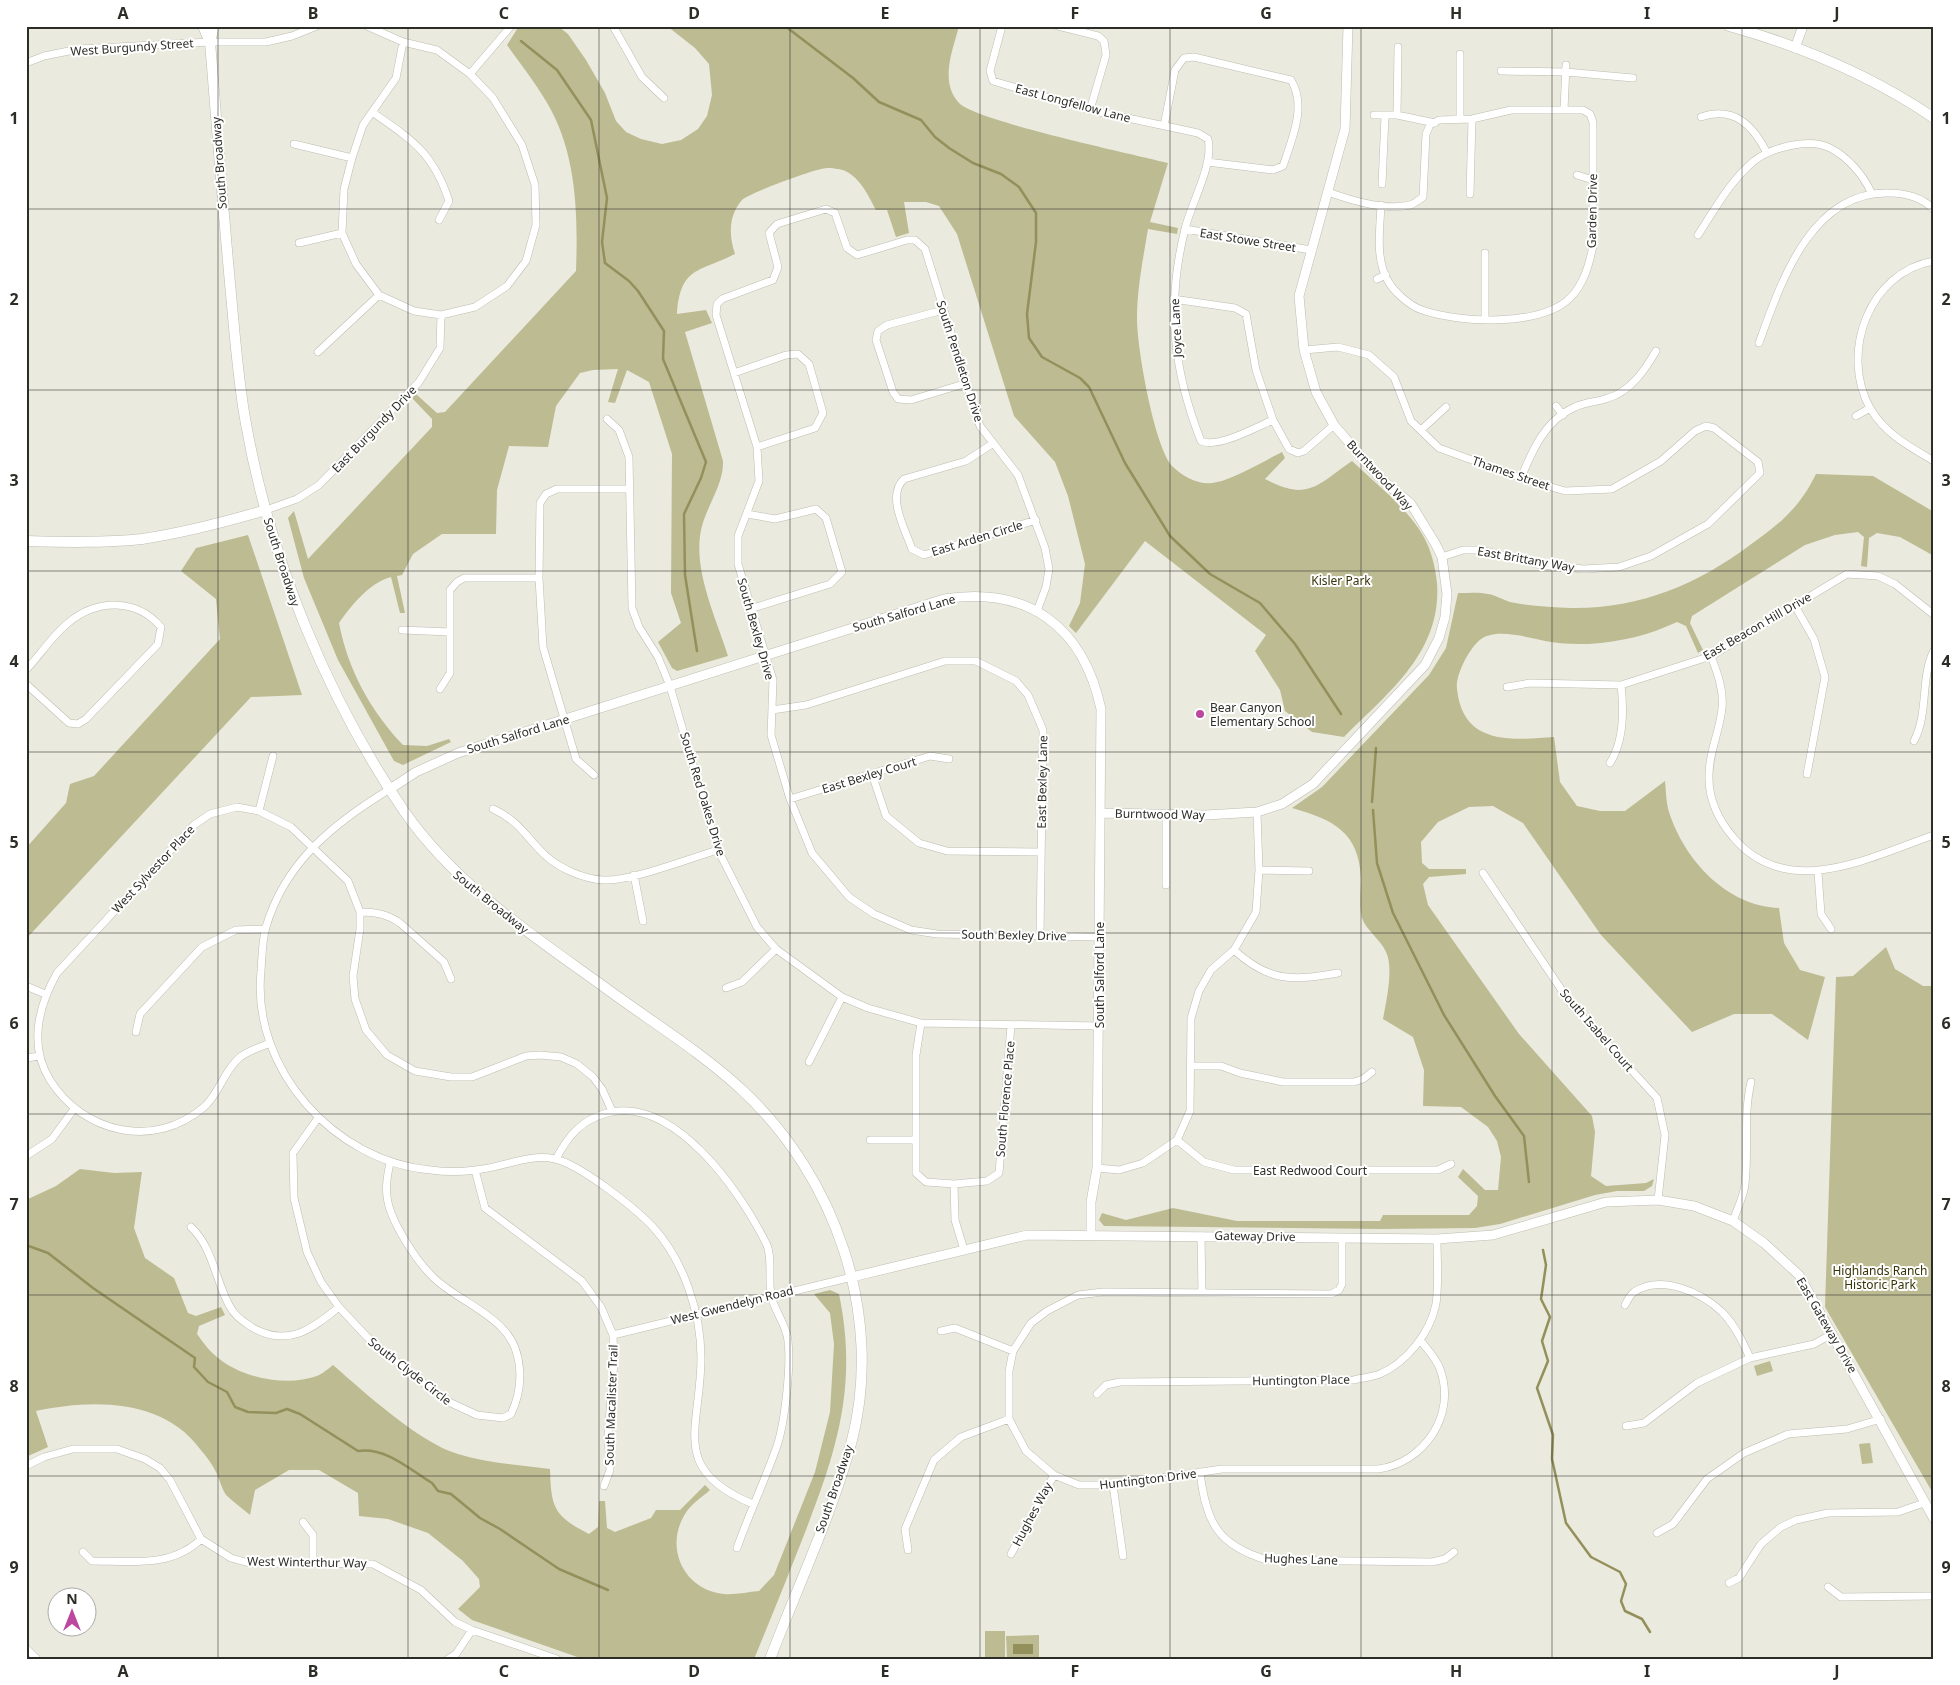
<svg xmlns="http://www.w3.org/2000/svg" width="1960" height="1685" font-family="'Noto Sans',sans-serif">
  <rect width="100%" height="100%" fill="#ebeade"/>
  <!-- green -->
  <path fill="#bdbb92" d="M519,26L559,27L568,34L586,60L605,93L616,121L626,132L641,139L662,144L681,140L698,129L707,116L712,95L709,64L695,48L667,26H959C953,50 939,81 959,103C976,121 1133,154 1168,163L1150,222L1178,228L1177,234L1148,229C1143,259 1137,289 1137,319C1137,348 1154,445 1172,466C1182,476 1198,485 1212,483C1231,481 1264,461 1282,452L1285,458L1265,479C1308,502 1317,485 1352,461C1374,482 1401,503 1419,529C1430,545 1435,564 1437,583C1442,652 1388,693 1344,737L1312,732L1285,711L1280,690L1255,651L1266,635L1145,541L1076,633L1069,626L1080,603L1085,564L1068,496L1055,462L1014,416L957,234L939,206L926,202H904L909,233L896,237L887,210H876C868,195 860,177 843,170C839,169 832,168 827,168C817,168 749,193 742,200C728,216 729,236 735,254C700,272 680,266 677,314L706,310L712,323L685,332L723,461C724,483 708,504 702,526C691,567 716,617 728,656L677,671L672,668L658,642L681,623L671,593L672,454L649,382L627,370L615,403L608,402L618,369L593,370L580,373L556,406L548,447L509,446L497,490L496,534H442L413,554L402,575L397,576L405,613H400L391,577C370,582 351,606 339,623C348,670 370,710 403,745L427,746L449,739L451,742L403,765L394,761L338,660L304,578L288,518L294,511L308,559L432,427V419L412,398L416,394L437,413L445,412L576,271C578,214 577,152 546,101C534,81 520,63 507,45Z
    M1816,474L1873,476L1934,512V556L1900,537L1877,533L1869,538L1867,567L1861,566L1864,537L1858,532L1835,535L1805,545L1692,616L1690,623L1703,650L1698,653L1686,626L1677,622C1649,635 1621,642 1589,644C1577,644 1563,644 1551,642C1532,639 1498,627 1481,639C1469,648 1455,676 1457,689C1463,746 1512,740 1554,737L1560,782L1577,806L1600,811H1625L1665,781C1666,791 1666,802 1669,812C1684,859 1726,906 1779,908L1784,943L1800,970L1825,977L1808,1040L1772,1014H1734L1692,1032L1601,935L1523,823L1493,806L1469,807L1438,822L1421,842L1422,863L1429,869H1466V874L1429,877L1423,884L1428,905L1519,1034L1592,1116L1595,1132L1591,1176L1606,1186L1646,1183L1654,1179L1652,1186L1644,1191H1617L1595,1195L1500,1224L1475,1228L1382,1229L1104,1226L1099,1220L1102,1213L1126,1220L1173,1208L1237,1221H1380L1383,1215H1469L1477,1206L1478,1196L1458,1177L1463,1169L1485,1190H1498L1501,1157L1497,1141L1488,1127L1461,1107L1423,1106L1424,1070L1413,1037L1383,1019C1386,1002 1394,968 1386,952C1381,940 1366,930 1362,918C1359,907 1361,891 1361,879C1359,832 1334,820 1292,808L1322,787L1429,675L1446,648L1458,593C1468,593 1479,592 1488,594C1496,595 1503,600 1510,602C1529,606 1551,607 1571,608C1638,609 1697,585 1750,545C1780,524 1800,507 1816,474Z
    M248,535L302,695L251,697L26,939V848L66,803L70,784L94,776L220,639L216,599L181,571L196,548Z
    M1886,947L1895,969L1923,986H1934V1495L1825,1307L1836,977L1853,976Z
    M80,1169L114,1173L142,1172L134,1228L145,1258L174,1278L188,1313L196,1316L221,1307L225,1315L199,1326L197,1334C203,1342 209,1351 217,1357C241,1378 286,1387 317,1376C322,1374 328,1369 333,1365C364,1392 420,1443 458,1454C487,1463 520,1465 550,1469C551,1508 554,1516 589,1534L598,1527L599,1501H605L607,1528L615,1532L651,1518L656,1510H680L705,1485L710,1490C702,1497 690,1505 685,1514C664,1548 684,1590 724,1594C735,1595 748,1592 759,1591L774,1575L815,1472L830,1412L834,1344L830,1313L814,1294L830,1290L839,1294C858,1386 837,1450 804,1535C788,1576 771,1618 754,1659H583L472,1620L458,1609L480,1587L479,1579L463,1561L428,1533L388,1519L359,1516L358,1493L319,1470H289L255,1490L250,1515C242,1508 233,1502 226,1495C222,1489 220,1481 217,1474C213,1465 206,1456 200,1449C163,1398 91,1399 36,1411L48,1447L26,1457V1200L56,1186Z
    M1770,1361L1773,1371L1757,1376L1754,1366Z
    M1870,1443L1873,1463L1862,1464L1859,1444Z
    M985,1631H1005V1659H985Z
    M1039,1635V1659H1007L1006,1636Z"/>
  <!-- water -->
  <path fill="#93905c" d="M1013,1644H1033V1654H1013Z"/>
  <g fill="none" stroke-linecap="round" stroke-linejoin="round">
    <!-- stream -->
    <path stroke="#93905c" stroke-width="2.5" d="M785,26L853,78L879,102L921,120L935,137L949,148L973,163L1001,174L1019,187L1036,213V242L1027,314L1029,338L1042,357L1080,378L1089,387L1125,463L1170,536L1210,574L1260,603L1295,644L1341,714
      M521,41L557,70L591,120L607,198L602,242L605,263L629,281L638,291L664,331L663,359L706,462L701,478L684,514L685,575L697,651
      M1372,802L1376,748
      M1373,810L1377,863L1393,913L1444,1015L1495,1096L1524,1136L1529,1182
      M26,1245L48,1253L93,1288L195,1358L194,1367L208,1382L227,1392L235,1407L248,1412L276,1413L287,1409L300,1414L358,1451C386,1447 409,1469 432,1483L438,1491L451,1494L480,1518L500,1529L559,1569L608,1590
      M1543,1250L1546,1265L1541,1299L1550,1317L1542,1341L1548,1361L1537,1388L1553,1435L1552,1459L1566,1523L1591,1557L1620,1572L1626,1584L1621,1601L1625,1611L1642,1619L1650,1632"/>
    <defs>
      <path id="minor" d="M367,26L403,42L437,50L470,74L493,98L522,145L535,185L536,225L526,261L507,286L475,307L441,315L414,311L379,295L356,264L342,233L344,189L352,158L363,125L396,78L403,42
        M613,26L642,77L664,98
        M1002,26L990,71L993,81L1090,110L1198,133L1208,139C1214,165 1191,203 1185,229C1166,305 1173,370 1201,441C1217,449 1256,427 1273,420
        M1058,26L1098,36L1104,41L1106,55L1090,110
        M1460,54V119
        M26,63L44,56L79,49L210,42H266L292,36L317,26
        M1501,71L1566,72L1633,78
        M470,74L511,26
        M1564,110L1566,65
        M372,112C412,140 433,152 449,201L439,220
        M1374,115H1397L1435,123
        M1397,115L1398,47
        M1701,117C1734,106 1753,125 1767,153
        M1164,126L1175,70L1184,58L1194,57L1291,80C1307,106 1292,139 1283,166L1273,170L1207,162
        M294,144L352,158
        M1577,175L1593,180
        M1382,184L1385,116
        M1328,192C1350,200 1387,211 1410,205C1414,204 1420,199 1423,197L1426,134L1430,125L1439,120L1472,119L1511,110H1583L1590,114L1593,122V246C1589,265 1584,284 1570,298C1540,327 1459,323 1422,310C1410,306 1394,292 1388,281C1375,258 1380,230 1381,205
        M1470,194L1472,119
        M1185,229L1311,250
        M1698,235C1715,209 1730,181 1754,161C1771,148 1809,137 1830,148C1848,157 1863,175 1871,192
        M299,243L342,233
        M1485,253V319
        M1934,261C1868,272 1840,354 1870,408C1885,434 1910,447 1934,461
        M1377,279L1386,275
        M1173,299L1235,308L1246,314L1256,370L1273,420L1289,449L1298,453L1304,451L1334,425
        M943,310L887,325L878,331L876,340L893,392L898,399L911,400L967,383
        M1759,343C1781,282 1811,191 1889,193C1904,193 1923,197 1934,210
        M1304,350L1338,347L1369,355L1394,377L1411,421L1439,448L1521,478L1565,491L1612,489L1661,461L1695,431L1706,426L1714,428L1758,462L1760,473L1708,524L1651,556L1619,567L1584,569L1541,565L1481,550H1463L1442,557
        M318,352L379,295
        M734,373L786,355L798,354L809,364L823,413L815,428L757,447
        M1556,406L1563,415
        M1856,416L1870,408
        M607,419L619,430L629,457L632,608L639,627L658,657L670,686L718,850L757,927L776,949L842,997L868,1008L921,1023L1099,1026
        M1421,430L1446,407
        M992,444L966,461L904,479C886,496 905,529 912,549L924,555L1036,520
        M1521,478C1532,451 1545,420 1575,407C1585,402 1598,402 1608,398C1630,392 1645,370 1656,351
        M266,510L297,499L319,485L419,382L440,348L441,315
        M747,514L775,519L816,509L826,518L842,572L830,584L750,609
        M1795,606L1814,639L1825,677L1807,774
        M1037,611L1046,587L1049,569L1045,548L1018,475L980,426L925,249L915,240H907L857,255L847,248L835,213L826,209L777,224L769,233L778,267L773,280L722,299L717,304L716,315L757,447L759,481L738,536V564L773,680L771,735L790,799L812,853L849,897L874,914L911,930L937,934L1098,937
        M402,630L450,632
        M1711,656C1717,672 1724,690 1722,708C1720,731 1708,754 1709,779C1709,800 1719,821 1733,837C1787,902 1870,857 1934,835
        M26,670C40,655 52,636 68,623C97,599 136,598 161,627L158,644L86,719L78,724L69,723L26,684
        M1507,687L1530,683L1621,685L1711,656L1847,574L1878,576L1895,584L1934,615
        M440,689L450,673V590L457,582L464,578H539
        M772,710L806,705L945,661H976L1016,681L1028,695L1043,730L1040,936
        M1914,741C1929,712 1920,678 1934,650
        M1610,763C1624,741 1624,711 1621,685
        M872,774L886,816L919,843L947,851L1041,852
        M594,775L576,759L543,647L539,578L540,503L546,494L557,489H629
        M390,789C334,823 285,862 266,927C262,941 262,957 261,971C251,1069 335,1162 431,1170C445,1172 461,1172 475,1170C502,1168 528,1153 555,1159C581,1165 635,1208 653,1227C684,1261 701,1313 701,1358C701,1428 668,1469 753,1504
        M790,799L930,756L949,759
        M493,809C520,821 527,839 547,857C561,869 584,879 603,880C630,882 690,858 718,850
        M259,811L273,756
        M1166,813V885
        M1259,870L1309,871
        M1818,872L1821,914L1831,929
        M1483,873L1571,1004L1657,1098L1665,1135L1658,1200
        M634,875L643,921
        M360,912C375,912 387,914 400,923L444,962L451,979
        M1234,950C1269,982 1292,981 1338,973
        M26,986L45,994
        M726,988L742,982L776,949
        M921,1023L916,1055V1173L926,1182L954,1184L987,1181L999,1173L1011,1025
        M136,1032L140,1014L202,947L236,930L265,929
        M270,1043C261,1047 247,1051 239,1058C224,1071 219,1094 204,1107C154,1150 83,1133 50,1080C28,1045 39,1005 57,973L194,825L210,814L237,807L259,811L291,827L348,881L360,912V929L353,976L355,999L366,1030L387,1055L415,1071L451,1077H472L526,1056L540,1055L561,1057L577,1064L593,1077L602,1089L612,1111
        M26,1058L40,1056
        M809,1062L842,997
        M1191,1066H1221L1240,1073L1283,1082H1354L1363,1079L1372,1072
        M318,1118L293,1153L294,1198L307,1252L321,1282L339,1307L367,1337L410,1373L451,1403L477,1415L503,1418L511,1414C524,1387 524,1350 502,1328C483,1308 454,1297 434,1278C417,1262 389,1220 387,1196C385,1184 388,1174 390,1162
        M870,1140H915
        M1177,1140L1204,1162L1234,1170H1438L1451,1164
        M26,1156L52,1139L74,1109
        M556,1159C568,1136 581,1120 607,1113C674,1095 740,1191 766,1243C773,1257 768,1279 771,1295C774,1311 787,1325 788,1341C791,1366 785,1422 777,1446C765,1480 749,1514 737,1548
        M1097,1168L1119,1170L1143,1163L1177,1140L1190,1111L1191,1018L1199,991L1211,970L1234,950L1256,912L1259,870L1257,812
        M475,1170L485,1208L582,1281L601,1307L613,1335L614,1362L608,1435L610,1470L604,1486
        M954,1184L955,1220L964,1250
        M1733,1221C1737,1209 1744,1196 1745,1184C1749,1150 1743,1115 1751,1082
        M191,1227C213,1248 215,1279 229,1305C235,1317 243,1321 253,1328C288,1347 311,1330 339,1307
        M1201,1236L1202,1293
        M1342,1238V1284L1339,1290L1331,1294L1103,1292L1078,1295L1047,1311L1031,1323L1013,1351L1009,1371V1419L1026,1451L1054,1475L1079,1485H1113L1222,1469H1378C1424,1463 1457,1415 1440,1369C1436,1358 1427,1349 1420,1340
        M1625,1305C1627,1301 1630,1295 1634,1292C1661,1274 1701,1292 1722,1312C1735,1325 1743,1342 1750,1358
        M941,1331L955,1328L1013,1351
        M613,1335L852,1277
        M1097,1394L1106,1385L1120,1382L1354,1380C1362,1378 1372,1377 1380,1374C1407,1362 1430,1333 1436,1304C1439,1284 1437,1259 1437,1239
        M1626,1426L1644,1423L1697,1383L1750,1358L1814,1344L1832,1334
        M26,1466L44,1457L73,1449H117L145,1459L160,1468L170,1480L201,1539L231,1558L249,1563L373,1564L421,1590L455,1622L472,1630L557,1659
        M1200,1472C1206,1522 1217,1545 1267,1560L1432,1562L1445,1559L1454,1552
        M1113,1485L1123,1556
        M303,1522L313,1535V1563
        M1657,1533L1673,1524L1707,1479L1744,1453L1788,1434L1847,1429L1881,1419
        M908,1550L905,1529L934,1460L961,1437L1009,1419
        M83,1552L92,1561C130,1561 172,1568 201,1539
        M1011,1554L1054,1475
        M1729,1583L1739,1578L1761,1544L1781,1527L1796,1520L1828,1513L1898,1512L1924,1503
        M1828,1587L1841,1597L1934,1596
        M26,1648L37,1659
        M448,1659L456,1654L472,1630"/>
      <path id="tertiary" d="M1795,48L1803,26
        M390,789L416,772L458,753L944,599C1028,586 1083,626 1101,709L1097,1168L1091,1202V1235
        M1101,813L1206,815L1257,812L1282,804L1313,784L1425,665L1439,638L1445,617L1447,594L1442,557L1435,543L1411,504L1378,476L1334,425L1316,392L1304,350L1299,296L1345,129L1348,26
        M852,1277L1027,1235L1437,1239L1493,1235L1606,1202L1658,1200L1694,1206L1733,1221L1764,1243L1799,1275L1934,1519"/>
      <path id="secondary" d="M203,26L210,42
        M214,26L210,42C217,126 223,210 231,294C235,337 238,381 246,424C270,559 327,698 404,811C457,887 534,936 607,989C652,1022 701,1052 742,1090C835,1176 884,1315 852,1440C833,1512 797,1588 770,1659
        M26,541C65,542 103,543 142,539C183,533 225,522 266,510"/>
      <path id="primary" d="M1729,26C1801,46 1872,76 1934,118"/>
    </defs>
    <!-- minor casing -->
    <use href="#minor" stroke="#bdbcb0" stroke-width="8"/>
    <!-- tertiary casing -->
    <use href="#tertiary" stroke="#bdbcb0" stroke-width="10"/>
    <!-- secondary casing -->
    <use href="#secondary" stroke="#bdbcb0" stroke-width="11"/>
    <!-- primary casing -->
    <use href="#primary" stroke="#bdbcb0" stroke-width="11"/>
    <!-- minor -->
    <use href="#minor" stroke="#fff" stroke-width="7"/>
    <!-- tertiary -->
    <use href="#tertiary" stroke="#fff" stroke-width="9"/>
    <!-- secondary -->
    <use href="#secondary" stroke="#fff" stroke-width="10"/>
    <!-- primary -->
    <use href="#primary" stroke="#fff" stroke-width="10"/>
  </g>
  <!-- grid -->
  <path fill="none" stroke="#2d2d28" stroke-width="1" stroke-opacity="0.55" d="M218,26V1659M408,26V1659M599,26V1659M790,26V1659M980,26V1659M1170,26V1659M1361,26V1659M1552,26V1659M1742,26V1659M26,209H1934M26,390H1934M26,571H1934M26,752H1934M26,933H1934M26,1114H1934M26,1295H1934M26,1476H1934"/>
  <!-- markers -->
  <circle fill="#bb479f" stroke="#fff" stroke-width="2" cx="1200" cy="714" r="5"/>
  <g text-anchor="middle" dominant-baseline="central" stroke-width="4" stroke-linejoin="round" paint-order="stroke">
    <!-- street labels -->
    <g font-size="12" fill="#2d2d28" stroke="#fff">
      <text transform="translate(132 47) rotate(-4)">West Burgundy Street</text>
      <text transform="translate(1073 103) rotate(15)">East Longfellow Lane</text>
      <text transform="translate(219 163) rotate(-94)">South Broadway</text>
      <text transform="translate(1592 211) rotate(-89)">Garden Drive</text>
      <text transform="translate(1248 240) rotate(9)">East Stowe Street</text>
      <text transform="translate(1176 328) rotate(-93)">Joyce Lane</text>
      <text transform="translate(960 361) rotate(72)">South Pendleton Drive</text>
      <text transform="translate(374 429) rotate(-46)">East Burgundy Drive</text>
      <text transform="translate(1511 473) rotate(19)">Thames Street</text>
      <text transform="translate(1380 475) rotate(47)">Burntwood Way</text>
      <text transform="translate(977 538) rotate(-17)">East Arden Circle</text>
      <text transform="translate(1526 559) rotate(10)">East Brittany Way</text>
      <text transform="translate(282 562) rotate(72)">South Broadway</text>
      <text transform="translate(904 613) rotate(-16)">South Salford Lane</text>
      <text transform="translate(1757 626) rotate(-30)">East Beacon Hill Drive</text>
      <text transform="translate(756 629) rotate(74)">South Bexley Drive</text>
      <text transform="translate(518 734) rotate(-17)">South Salford Lane</text>
      <text transform="translate(869 775) rotate(-17)">East Bexley Court</text>
      <text transform="translate(1042 782) rotate(-89)">East Bexley Lane</text>
      <text transform="translate(703 794) rotate(73)">South Red Oakes Drive</text>
      <text transform="translate(1160 814) rotate(1)">Burntwood Way</text>
      <text transform="translate(153 869) rotate(-47)">West Sylvestor Place</text>
      <text transform="translate(491 902) rotate(39)">South Broadway</text>
      <text transform="translate(1014 935) rotate(1)">South Bexley Drive</text>
      <text transform="translate(1099 975) rotate(-90)">South Salford Lane</text>
      <text transform="translate(1597 1030) rotate(49)">South Isabel Court</text>
      <text transform="translate(1005 1099) rotate(-85)">South Florence Place</text>
      <text x="1310" y="1170">East Redwood Court</text>
      <text transform="translate(1255 1236) rotate(1)">Gateway Drive</text>
      <text transform="translate(732 1305) rotate(-14)">West Gwendelyn Road</text>
      <text transform="translate(1827 1325) rotate(60)">East Gateway Drive</text>
      <text transform="translate(410 1371) rotate(38)">South Clyde Circle</text>
      <text transform="translate(1301 1380) rotate(-1)">Huntington Place</text>
      <text transform="translate(611 1405) rotate(-88)">South Macalister Trail</text>
      <text transform="translate(1148 1479) rotate(-7)">Huntington Drive</text>
      <text transform="translate(834 1489) rotate(-71)">South Broadway</text>
      <text transform="translate(1032 1514) rotate(-62)">Hughes Way</text>
      <text transform="translate(1301 1559) rotate(2)">Hughes Lane</text>
      <text transform="translate(307 1562) rotate(1)">West Winterthur Way</text>
    </g>
    <!-- park labels -->
    <g font-size="12" fill="#363307" stroke="#fff">
      <text x="1341" y="580">Kisler Park</text>
      <text x="1880" y="1270">Highlands Ranch<tspan x="1880" dy="14">Historic Park</tspan></text>
    </g>
    <!-- poi labels -->
    <g font-size="12" fill="#2d2d28" stroke="#fff" text-anchor="start">
      <text x="1210" y="707">Bear Canyon<tspan x="1210" dy="14">Elementary School</tspan></text>
    </g>
  </g>
  <!-- border -->
  <rect width="1960" height="1685" fill="none" stroke="#ffffff" stroke-width="55"/>
  <!-- north arrow -->
  <g transform="translate(72 1612)"><circle r="24" fill="#ffffff" stroke="#ababa9"/>
  <path d="M0-4L9 19L0 12L-9 19Z" fill="#bb479f"/>
  <text y="-8" font-size="14" font-weight="bold" text-anchor="middle" fill="#2d2d28">N</text>
  </g>
  <rect x="28" y="28" width="1904" height="1630" fill="none" stroke="#2d2d28" stroke-width="2"/>
  <g font-size="16" text-anchor="middle" font-weight="bold" fill="#2d2d28">
    <text x="123" y="19">A</text>
    <text x="313" y="19">B</text>
    <text x="504" y="19">C</text>
    <text x="694" y="19">D</text>
    <text x="885" y="19">E</text>
    <text x="1075" y="19">F</text>
    <text x="1266" y="19">G</text>
    <text x="1456" y="19">H</text>
    <text x="1647" y="19">I</text>
    <text x="1837" y="19">J</text>
    <text x="14" y="124">1</text>
    <text x="1946" y="124">1</text>
    <text x="14" y="305">2</text>
    <text x="1946" y="305">2</text>
    <text x="14" y="486">3</text>
    <text x="1946" y="486">3</text>
    <text x="14" y="667">4</text>
    <text x="1946" y="667">4</text>
    <text x="14" y="848">5</text>
    <text x="1946" y="848">5</text>
    <text x="14" y="1029">6</text>
    <text x="1946" y="1029">6</text>
    <text x="14" y="1210">7</text>
    <text x="1946" y="1210">7</text>
    <text x="14" y="1392">8</text>
    <text x="1946" y="1392">8</text>
    <text x="14" y="1573">9</text>
    <text x="1946" y="1573">9</text>
    <text x="123" y="1677">A</text>
    <text x="313" y="1677">B</text>
    <text x="504" y="1677">C</text>
    <text x="694" y="1677">D</text>
    <text x="885" y="1677">E</text>
    <text x="1075" y="1677">F</text>
    <text x="1266" y="1677">G</text>
    <text x="1456" y="1677">H</text>
    <text x="1647" y="1677">I</text>
    <text x="1837" y="1677">J</text>
  </g>
</svg>
